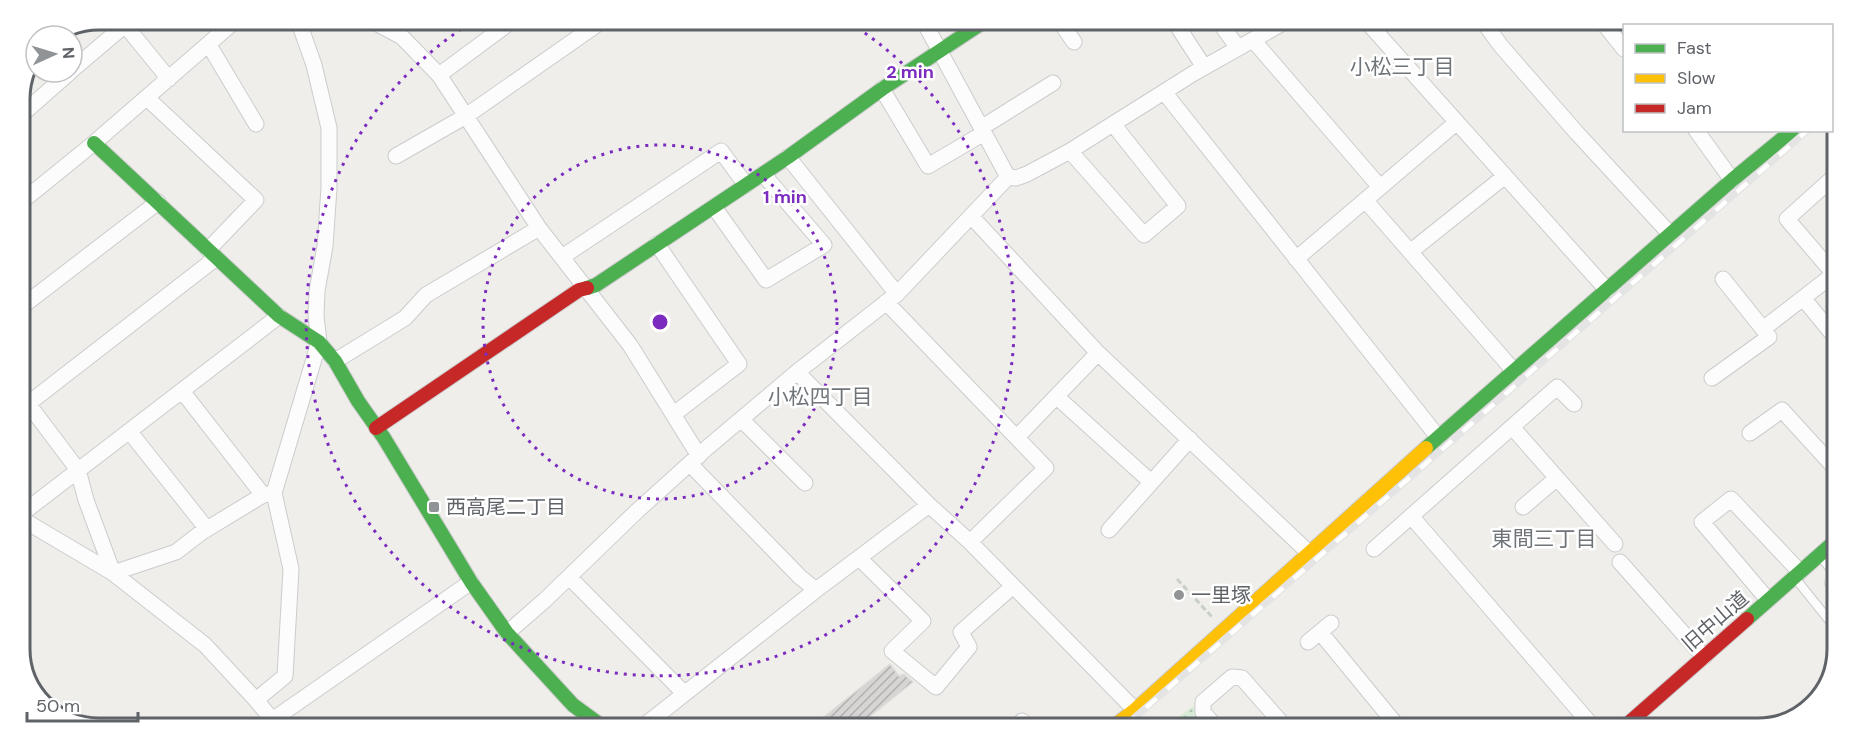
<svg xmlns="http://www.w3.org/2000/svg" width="1857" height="748" font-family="'DM Sans','Noto Sans JP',sans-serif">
  <defs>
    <pattern id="grass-dots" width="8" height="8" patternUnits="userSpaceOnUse" patternTransform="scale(1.5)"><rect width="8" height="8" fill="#d8ebd6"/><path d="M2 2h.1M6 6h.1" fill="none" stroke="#b2c2b1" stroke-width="1.8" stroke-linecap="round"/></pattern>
    <pattern id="building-hatch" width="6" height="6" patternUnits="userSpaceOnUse" patternTransform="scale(1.5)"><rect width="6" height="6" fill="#d6d5d3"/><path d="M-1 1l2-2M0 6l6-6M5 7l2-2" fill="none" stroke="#b1b0af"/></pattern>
  </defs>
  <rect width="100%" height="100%" fill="#efeeea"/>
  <!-- grass -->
  <path fill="url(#grass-dots)" d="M1193,706L1201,716L1196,719L1198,723L1194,727L1167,726Z"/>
  <!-- building -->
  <path fill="url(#building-hatch)" stroke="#deddd9" stroke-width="1.5" d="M890,664L899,676L904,674L913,682L859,725H814Z"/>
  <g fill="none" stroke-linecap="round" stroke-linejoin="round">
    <defs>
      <path id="lane" d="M1820,556L1833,572
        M1795,578L1832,624
        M1829,583L1833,580"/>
      <path id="street" d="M370,20L402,37L439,75L539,228L630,345L699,456
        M924,22L1008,177
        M1061,23L1074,42
        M1184,23L1178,27L1204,67
        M1220,23L1238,48
        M1369,24L1607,290
        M1485,24L1501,46L1576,132L1670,234
        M1605,25L1624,49
        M1712,25V26
        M1253,40L1380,187
        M209,45L256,124
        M72,70L125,25L169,79
        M439,75L512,21
        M882,89L928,166L984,133
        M1164,92L1438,437
        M1832,95L1836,91
        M147,98L256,200L208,250
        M20,116L70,72
        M981,128L1053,83
        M1696,130L1732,180
        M1070,151L1144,235L1178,206L1113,124
        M396,156L466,116L602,21
        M788,157L897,294
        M1008,177L1016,178L1027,174L1070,151L1194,73L1281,24
        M1365,200L1514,371
        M20,203L94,143L236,20
        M714,207L766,280L824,245L763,174
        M971,216L1098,353L1309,553
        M657,244L739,364L674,414
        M1410,252L1505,176
        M562,257L721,151L746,185
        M1296,259L1457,122
        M1723,279L1763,329L1834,274L1787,219L1837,174
        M1803,298L1835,337
        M886,302L1046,468L970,542
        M20,308L158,202
        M335,361L405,318L426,295L539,228
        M797,372L929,505L970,542L1135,710
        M1712,378L1769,337L1763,329
        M182,391L263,495
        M20,393L78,470L86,500L113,573
        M1057,397L1151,482
        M20,410L216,258
        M741,419L805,483
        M1512,427L1615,544
        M129,431L207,529
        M1750,433L1782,410L1834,467
        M1017,437L1098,353
        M690,464L800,577L816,590
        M1523,507L1557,478
        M20,515L279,316
        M1411,516L1594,728
        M20,518L113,573L205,645L256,700L275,723
        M1109,530L1190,439
        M1374,549L1557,387L1574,404
        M859,558L923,621L892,651L936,687L969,647L961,632L1013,586
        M1620,562L1704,657
        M113,573L176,552L202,532L263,495L274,493L319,342L316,316L317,291L325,246L329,188V128L314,65L298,20
        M569,577L684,693
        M1768,600L1702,522L1731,499L1800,572
        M1320,632L1398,727
        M507,633L545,600L637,511L708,447L797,372L897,294L1008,177
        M1308,642L1331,623
        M256,700L285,676L291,569L274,493
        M1022,721L1026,726
        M268,723L471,582
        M645,725L816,590L929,505
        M1216,727L1203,712V702L1232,677L1242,678L1285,727"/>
      <path id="fast" d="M94,143L279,316L319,342L335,361L358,401L384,438L471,582L507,633L573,705L599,724
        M587,288L596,285L788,157L882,89L982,23
        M1426,448L1732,180L1793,130
        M1747,619L1833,543"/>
      <path id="slow" d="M1114,726L1135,710L1426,448"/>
      <path id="jam" d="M376,428L579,290L587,288
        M1623,728L1747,619"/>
    </defs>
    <!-- lane casing -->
    <use href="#lane" stroke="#cbcccc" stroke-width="10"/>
    <!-- street casing -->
    <use href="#street" stroke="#cbcccc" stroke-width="17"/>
    <!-- fast casing -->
    <use href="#fast" stroke="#cacacb" stroke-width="16"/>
    <!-- slow casing -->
    <use href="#slow" stroke="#cacacb" stroke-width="16"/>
    <!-- jam casing -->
    <use href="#jam" stroke="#cacacb" stroke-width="16"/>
    <!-- path -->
    <path stroke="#cacfcc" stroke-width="3" stroke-dasharray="6 3" stroke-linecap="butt" d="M1177,579L1212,617"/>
    <!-- lane -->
    <use href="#lane" stroke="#fdfcfc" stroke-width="8"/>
    <!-- street -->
    <use href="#street" stroke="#fdfcfc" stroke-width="15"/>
    <!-- fast -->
    <use href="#fast" stroke="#4caf50" stroke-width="14"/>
    <!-- slow -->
    <use href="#slow" stroke="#ffc107" stroke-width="14"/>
    <!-- jam -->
    <use href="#jam" stroke="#c62828" stroke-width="14"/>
    <defs>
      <path id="rail" d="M1832,110L1837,105
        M1125,726L1808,130"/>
    </defs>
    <!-- rail casing -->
    <use href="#rail" stroke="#e4e4e4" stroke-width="7"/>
    <!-- rail -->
    <use href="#rail" stroke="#fff" stroke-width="4.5" stroke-dasharray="14" stroke-linecap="butt"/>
  </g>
  <!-- distance rings -->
  <g fill="none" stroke="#7b2cbf" stroke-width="3" stroke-dasharray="3 6">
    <circle cx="660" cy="322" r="177"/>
    <path d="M850 23A354 354 0 1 1 472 22"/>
  </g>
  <!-- markers -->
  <g fill="#919496" stroke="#fff" stroke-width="2">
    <rect x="428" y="501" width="12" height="12" rx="3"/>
    <circle cx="1179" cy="595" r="6"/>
  </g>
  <g text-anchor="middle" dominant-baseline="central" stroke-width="5" stroke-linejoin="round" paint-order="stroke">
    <!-- poi labels -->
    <g font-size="20" fill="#5f6368" stroke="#fff" text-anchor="start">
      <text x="446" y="507">西高尾二丁目</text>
      <text x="1191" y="595">一里塚</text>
    </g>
    <!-- street labels -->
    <g font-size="20" fill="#5f6368" stroke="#fff">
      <text transform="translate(1715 621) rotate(-41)">旧中山道</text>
    </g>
    <!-- neighbourhood labels -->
    <g font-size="21" fill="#70757a" stroke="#fff">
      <text x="1402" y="67">小松三丁目</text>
      <text x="820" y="397">小松四丁目</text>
      <text x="1544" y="539">東間三丁目</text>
    </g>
  </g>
  <!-- crop -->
  <path d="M0 0H1857V748H0ZM99 30H1758A69 69 0 0 1 1827 99V649A69 69 0 0 1 1758 718H99A69 69 0 0 1 30 649V99A69 69 0 0 1 99 30Z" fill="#fff" fill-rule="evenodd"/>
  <path fill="none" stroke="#5f6368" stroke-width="3" d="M99 30H1758A69 69 0 0 1 1827 99V649A69 69 0 0 1 1758 718H99A69 69 0 0 1 30 649V99A69 69 0 0 1 99 30Z"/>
  <circle cx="660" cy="322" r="9" fill="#7b2cbf" stroke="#fff" stroke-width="3"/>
  <g font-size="18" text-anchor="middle" font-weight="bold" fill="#7b2cbf" stroke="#fff" stroke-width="5" stroke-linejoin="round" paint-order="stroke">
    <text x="910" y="78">2 min</text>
    <text x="785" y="203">1 min</text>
  </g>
  <!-- legend -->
  <rect x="1623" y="24" width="210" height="108" fill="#ffffff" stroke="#bfc1c3" stroke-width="1.5"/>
  <rect x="1635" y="44" width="30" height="9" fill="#4caf50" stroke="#bfc1c3" stroke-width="1.5"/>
  <text x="1677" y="54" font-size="18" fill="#5f6368">Fast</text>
  <rect x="1635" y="74" width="30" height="9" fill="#ffc107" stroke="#bfc1c3" stroke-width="1.5"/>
  <text x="1677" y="84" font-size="18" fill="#5f6368">Slow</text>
  <rect x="1635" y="104" width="30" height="9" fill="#c62828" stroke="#bfc1c3" stroke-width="1.5"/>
  <text x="1677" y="114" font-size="18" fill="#5f6368">Jam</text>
  <!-- north arrow -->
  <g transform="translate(54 54) rotate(86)"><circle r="28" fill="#ffffff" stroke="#bfc1c3" stroke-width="1.5"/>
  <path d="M0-4.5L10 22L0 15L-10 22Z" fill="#919496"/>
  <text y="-9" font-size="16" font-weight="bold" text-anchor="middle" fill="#5f6368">N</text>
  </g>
  <!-- scale -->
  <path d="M27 712v9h111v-9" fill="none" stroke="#5f6368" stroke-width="3"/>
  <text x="36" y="712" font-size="18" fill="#5f6368" stroke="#ffffff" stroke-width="4.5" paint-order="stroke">50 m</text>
</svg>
